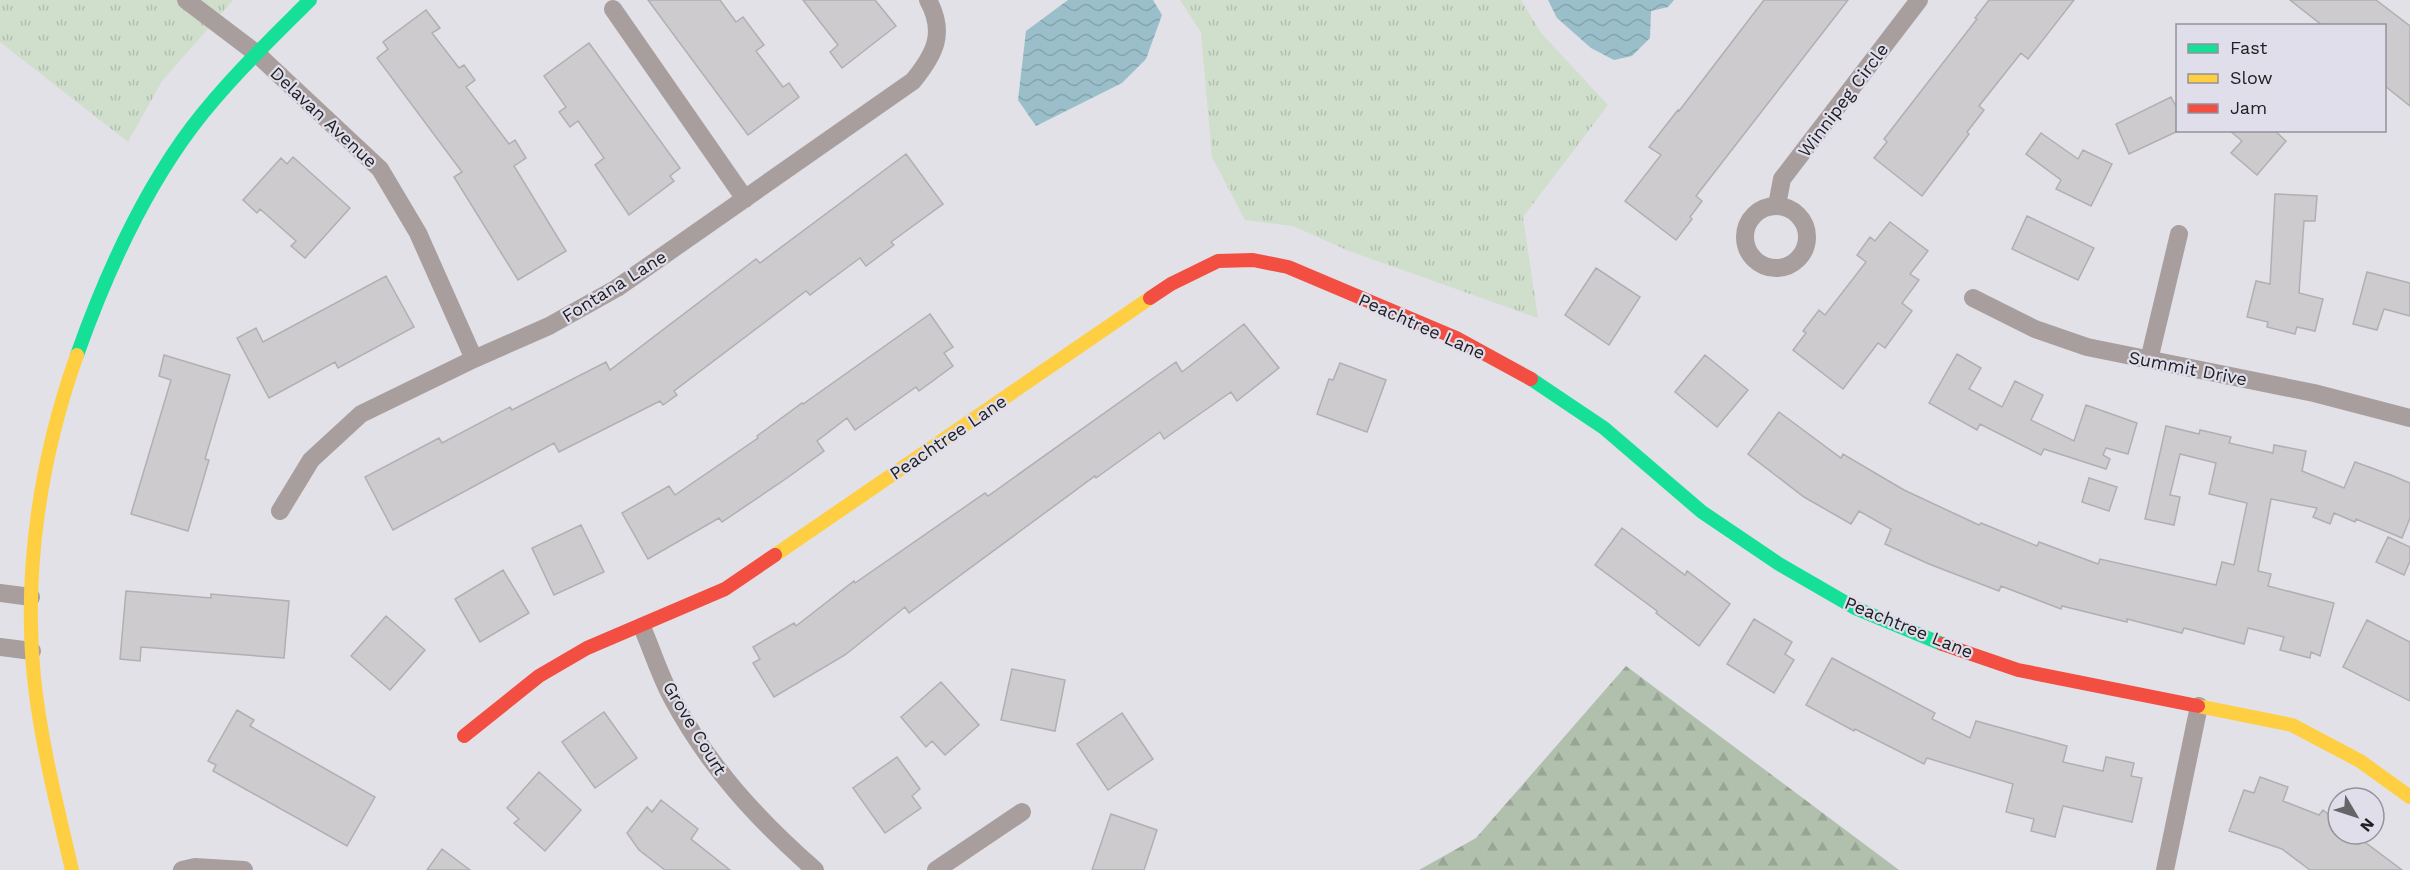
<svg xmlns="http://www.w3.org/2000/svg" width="2410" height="870" font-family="'Work Sans',sans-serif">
  <defs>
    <pattern id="grass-tufts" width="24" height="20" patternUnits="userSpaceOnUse" patternTransform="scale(1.5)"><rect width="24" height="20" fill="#d0decc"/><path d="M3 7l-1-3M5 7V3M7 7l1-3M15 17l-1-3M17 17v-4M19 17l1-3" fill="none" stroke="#b2beaf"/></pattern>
    <pattern id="forest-firs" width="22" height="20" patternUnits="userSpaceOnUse" patternTransform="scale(1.5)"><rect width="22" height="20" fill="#b1bfad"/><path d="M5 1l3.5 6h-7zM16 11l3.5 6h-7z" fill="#98a495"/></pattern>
    <pattern id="water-waves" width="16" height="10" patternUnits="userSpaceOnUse" patternTransform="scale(1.5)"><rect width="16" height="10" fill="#9abfca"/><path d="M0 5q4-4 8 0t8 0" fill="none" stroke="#84a4ad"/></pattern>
  </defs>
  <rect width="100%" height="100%" fill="#e1e1e7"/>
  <!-- grass -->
  <path fill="url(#grass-tufts)" d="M0,0H233L162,81L128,142L0,42Z
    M1180,0H1521L1541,33L1608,105L1523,217L1538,318L1349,251L1293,226L1245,220L1212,157L1201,32Z"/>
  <!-- forest -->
  <path fill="url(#forest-firs)" d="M1626,666L1899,870H1419L1476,838Z"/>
  <!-- water -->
  <path fill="url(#water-waves)" d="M1068,0H1153L1162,15L1146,59L1122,83L1036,126L1018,100L1026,31Z
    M1548,0H1674L1668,7L1651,11L1650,38L1632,56L1614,60L1591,48L1557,18Z"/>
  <!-- building -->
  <path fill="#cdcbcd" stroke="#b1afb1" stroke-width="1.5" d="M648,0H720L736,22L743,17L764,45L756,51L783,87L789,83L799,97L748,135Z
    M803,0H875L896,26L842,68L830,52L838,45Z
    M1764,0H1848L1696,196L1702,201L1690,217L1692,219L1676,240L1625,201L1661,155L1649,147L1678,110L1679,111Z
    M1989,0H2074L2028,59L2021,53L1979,106L1984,110L1967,132L1969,134L1922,196L1874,158L1887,142L1884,139L1977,19L1975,18Z
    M2290,0H2376L2410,26V106L2385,86V26H2323Z
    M426,10L440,28L432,33L459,68L464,65L475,80L466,87L509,144L515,140L526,158L514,166L566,251L518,280L454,177L462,172L377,58L388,49L383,42Z
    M589,43L680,168L670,176L674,181L629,215L595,165L604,158L578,121L570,127L559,112L566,107L544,76Z
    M2171,97L2178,110V131L2129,154L2116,124Z
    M2229,130H2274L2286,141L2257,175L2231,153L2242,141Z
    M2041,133L2078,159L2083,150L2112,164L2091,206L2056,189L2061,180L2026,154Z
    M906,154L943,204L891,242L894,245L866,266L860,258L810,295L806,291L674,391L677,395L663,405L660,401L559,452L554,443L393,530L365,477L439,438L442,443L510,407L512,410L606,362L610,370L756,259L760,263Z
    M293,157L350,208L305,258L291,246L296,241L260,209L257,213L243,200L281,158L287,164Z
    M2275,194L2317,196L2315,221H2304L2299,293L2323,299L2315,331L2297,327L2295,334L2267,327L2268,322L2247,317L2256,281L2270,284Z
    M2027,216L2094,248L2078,280L2012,249Z
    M1890,222L1928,251L1910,274L1919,280L1902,303L1912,311L1885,348L1878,343L1843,389L1793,350L1806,333L1803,331L1819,310L1825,315L1866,262L1857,255L1870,237L1875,241Z
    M1596,268L1640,297L1609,345L1565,315Z
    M2367,272L2410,283V316L2384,309L2377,330L2353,324Z
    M386,276L414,327L338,368L335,362L269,398L237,338L256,328L263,342Z
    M930,314L953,347L944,353L953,366L919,391L916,387L855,430L847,418L817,441L824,451L787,478L722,522L719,518L648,559L622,513L669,486L675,495L758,438L757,436L802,403L803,404Z
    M1244,324L1279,368L1237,401L1231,392L1164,439L1160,432L1096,478L1095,476L909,613L905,607L845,655L774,697L753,663L760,659L753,647L794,623L796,626L854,581L855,583L985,493L988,496L1176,362L1182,372Z
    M1957,354L1981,368L1969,389L2002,407L2015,381L2043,395L2031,420L2074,441L2086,405L2137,423L2128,454L2106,448L2103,455L2110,459L2106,469L2044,449L2041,455L1980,424L1977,430L1929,403Z
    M164,355L230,375L205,459L209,460L188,531L131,514L171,380L159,376Z
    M1705,355L1748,390L1717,427L1675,392Z
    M1340,363L1386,380L1367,432L1317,414L1329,379L1333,380Z
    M1779,412L1841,458L1843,454L1904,490L1979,525L1981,523L2037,546L2039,542L2098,564L2100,559L2216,585L2222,562L2234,565L2247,503L2209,494L2216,463L2180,454L2170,495L2180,497L2174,525L2145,519L2166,426L2199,434L2200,430L2231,437L2229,443L2273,453L2274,445L2306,451L2302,471L2344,488L2355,462L2391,475L2410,483V518L2402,538L2356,519L2355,522L2334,513L2330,524L2313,517L2317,508L2271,499L2258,571L2271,574L2268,586L2334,603L2320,656L2311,652L2310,658L2280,650L2284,637L2248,628L2244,644L2184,628L2182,633L2127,619V622L2062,606L2061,609L2001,586L1999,591L1929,564L1885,544L1891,529L1859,511L1851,524L1804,497L1748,454Z
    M2089,478L2117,487L2109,511L2082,502Z
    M581,525L604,572L554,595L532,548Z
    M1622,528L1685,575L1687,571L1730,604L1699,646L1656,613L1657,611L1595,565Z
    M2388,537L2410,547V561L2404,575L2376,562Z
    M503,570L529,613L480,642L455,599Z
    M126,591L211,598V594L289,601L284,658L141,647L140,661L120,659Z
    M386,616L425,650L390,690L351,656Z
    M1754,619L1792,642L1785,654L1794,660L1774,693L1727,664Z
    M2367,620L2410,642V701L2343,667Z
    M1832,658L1935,713L1932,719L1970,738L1976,721L2067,746L2063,762L2103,771L2106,757L2134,763L2131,776L2142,778L2132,822L2063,806L2055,837L2031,831L2034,819L2006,812L2013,784L1927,758L1924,764L1855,729L1854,731L1806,705Z
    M1012,669L1065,680L1055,731L1001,720Z
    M941,682L979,725L945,755L932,741L926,747L901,717Z
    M237,710L254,720L250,726L375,797L347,846L213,771L216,765L208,761Z
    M604,712L637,758L595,788L562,742Z
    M1122,713L1153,759L1108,790L1077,744Z
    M897,757L920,789L912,796L921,808L885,833L853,788Z
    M539,772L581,810L545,851L514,823L519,819L507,808Z
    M2260,777L2288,787L2283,801L2319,815L2323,810L2338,822V834H2354L2402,870H2310L2282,849L2229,831L2244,790L2254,793Z
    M661,800L698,829L691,839L730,870H665L639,850L627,833L647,807L652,812Z
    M1111,814L1157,830L1144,870H1092Z
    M442,849L470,870H427Z"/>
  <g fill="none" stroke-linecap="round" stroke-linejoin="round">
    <!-- street -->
    <path stroke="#a99e9e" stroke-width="18" d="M186,0L256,53L380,169L418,233L474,359
      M613,9L745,199
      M1777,205L1782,179L1919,0
      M1745 237a31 31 0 1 1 62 0a31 31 0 1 1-62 0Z
      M1973,298L2035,329L2087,347L2314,393L2410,418
      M2149,360L2179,234
      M280,511L311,460L361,414L474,359L549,326L617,288L913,81C935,54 946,33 928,0
      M0,593L31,597
      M642,627C652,650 660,676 672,698C709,767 757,819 815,870
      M0,647L32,651
      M182,870L195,867L244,870
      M936,870L1022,812
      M2165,870L2199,706"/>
    <!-- fast -->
    <path stroke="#16e098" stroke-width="14" d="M77,355C105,276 141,195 192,127C227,81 269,41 310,0
      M1531,379L1604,428L1702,512L1779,564L1855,608L1942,644"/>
    <!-- slow -->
    <path stroke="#ffcf43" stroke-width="14" d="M775,555L1150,298
      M2198,706L2292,725L2360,761L2410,797
      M72,870C57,806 41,743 34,678C23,570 41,456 77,355"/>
    <!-- jam -->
    <path stroke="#f24e42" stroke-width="14" d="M1150,298L1171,284L1218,261L1253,260L1288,267L1456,338L1531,379
      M1942,644L2018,670L2198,706
      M464,736L539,676L587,648L725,589L775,555"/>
  </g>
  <g text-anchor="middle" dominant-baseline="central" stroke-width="4.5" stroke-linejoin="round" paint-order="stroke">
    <!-- street labels -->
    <g font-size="18" fill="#212125" stroke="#dfdeea">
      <text transform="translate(1843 100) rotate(-53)">Winnipeg Circle</text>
      <text transform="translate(324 117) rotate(43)">Delavan Avenue</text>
      <text transform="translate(614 286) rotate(-32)">Fontana Lane</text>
      <text transform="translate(1422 326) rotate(24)">Peachtree Lane</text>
      <text transform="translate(2188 368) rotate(11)">Summit Drive</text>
      <text transform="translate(948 437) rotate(-34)">Peachtree Lane</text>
      <text transform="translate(1909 627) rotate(22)">Peachtree Lane</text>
      <text transform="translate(695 728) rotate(59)">Grove Court</text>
    </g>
  </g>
  <!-- legend -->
  <rect x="2176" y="24" width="210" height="108" fill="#dfdeea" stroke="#93929b" stroke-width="1.5"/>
  <rect x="2188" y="44" width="30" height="9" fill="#16e098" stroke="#93929b" stroke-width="1.5"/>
  <text x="2230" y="54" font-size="18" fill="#212125">Fast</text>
  <rect x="2188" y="74" width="30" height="9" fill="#ffcf43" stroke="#93929b" stroke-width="1.5"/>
  <text x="2230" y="84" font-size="18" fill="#212125">Slow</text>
  <rect x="2188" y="104" width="30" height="9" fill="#f24e42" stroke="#93929b" stroke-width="1.5"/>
  <text x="2230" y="114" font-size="18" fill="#212125">Jam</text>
  <!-- north arrow -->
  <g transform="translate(2356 816) rotate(129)"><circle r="28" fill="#dfdeea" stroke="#93929b" stroke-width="1.5"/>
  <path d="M0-4.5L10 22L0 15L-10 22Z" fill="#646469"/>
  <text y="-9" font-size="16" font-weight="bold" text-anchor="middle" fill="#212125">N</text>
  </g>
</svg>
